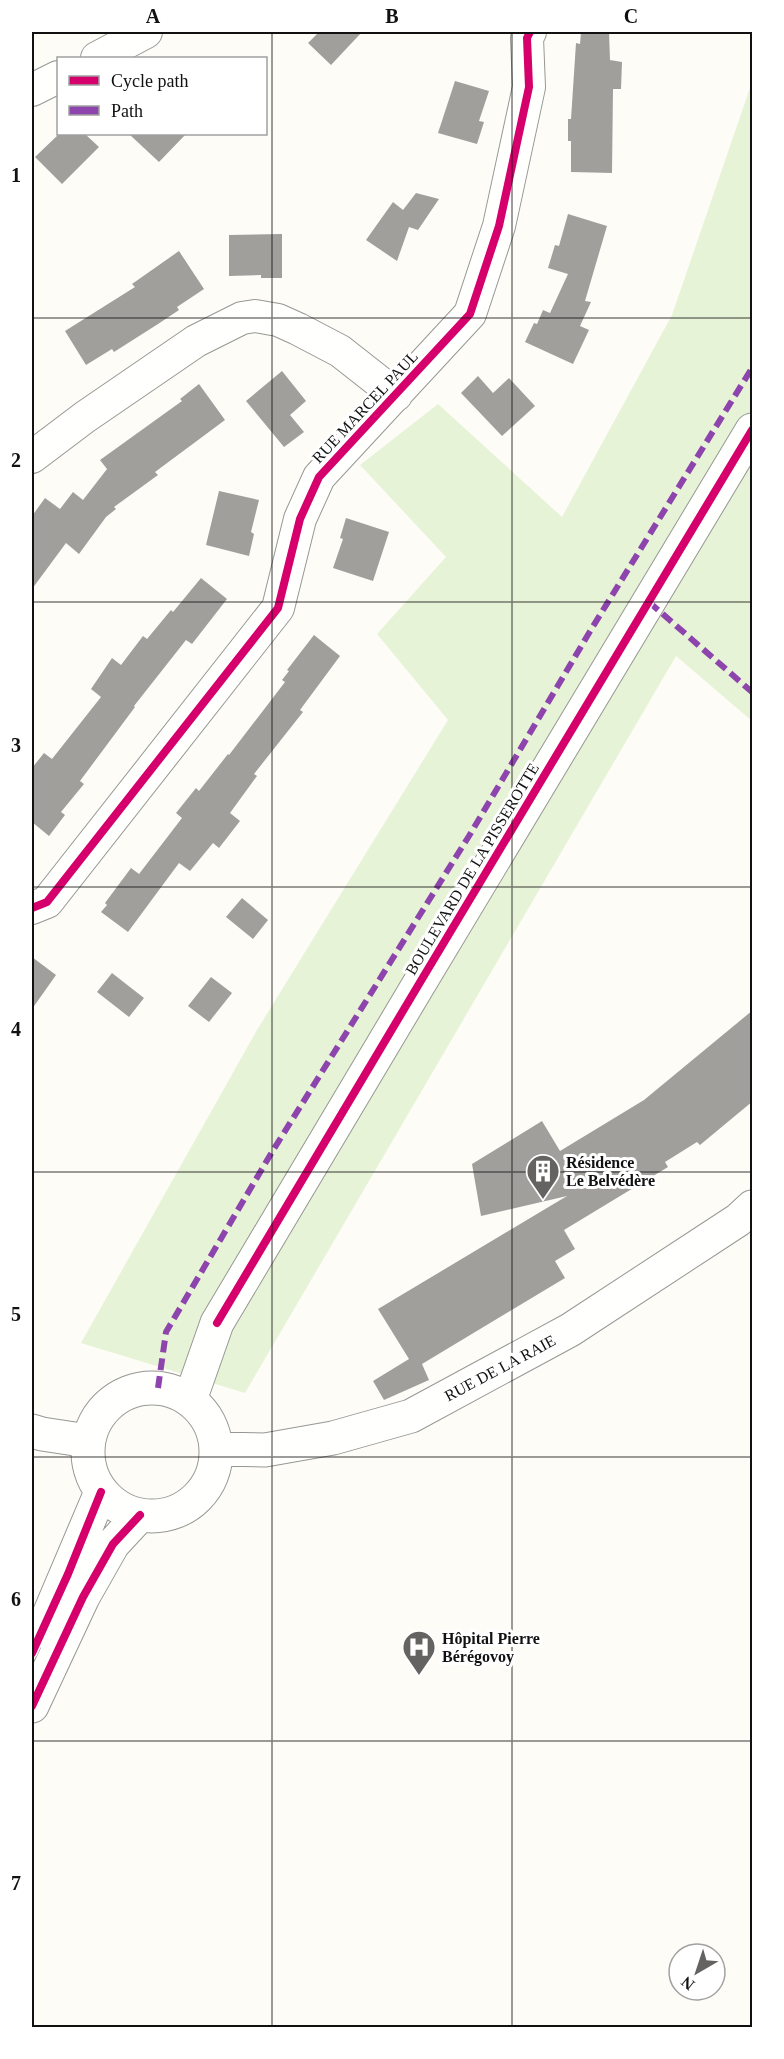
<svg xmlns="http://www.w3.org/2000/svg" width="784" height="2059" font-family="'Times New Roman',serif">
  <rect width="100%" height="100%" fill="#fdfcf7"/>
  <!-- green -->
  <path fill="#e7f3d7" d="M752,82V721L676,656L245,1393L81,1343L257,1030L448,720L377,634L446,557L360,465L438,404L562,517L672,315Z"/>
  <!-- building -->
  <path fill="#a19f9c" d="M319,32H362L331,65L308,43Z
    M581,32H609L610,60L622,62L621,89H613L612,173L571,172V141H568V119H571L576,43L580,44Z
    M455,81L489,91L479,121L484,122L477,144L438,133Z
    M59,134H85L99,147L62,184L35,157Z
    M129,134H186L159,162Z
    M416,193L439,199L418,230L409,227L397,261L366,240L393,202L403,210Z
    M568,214L607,226L585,301L591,302L580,326L589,330L573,364L525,342L534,323L537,324L543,310L550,313L568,274L548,268L555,245L559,246Z
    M282,234V278H261V275L229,276V235Z
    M179,251L204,289L177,307L179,310L158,324L114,352L112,349L86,365L65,331L135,287L132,284Z
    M282,371L306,401L290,415L304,432L284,447L246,401Z
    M478,376L493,393L509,378L535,406L502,436L461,393Z
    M199,384L225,420L155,472L158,475L114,507L116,509L106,517L79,554L66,543L32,589V516L45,498L60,509L73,492L83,500L107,469L100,460L182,401L180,399Z
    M219,491L259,500L251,532L254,534L249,556L206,545Z
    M346,518L389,532L373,581L333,568L343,539L340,538Z
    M201,578L227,599L192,644L186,640L134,706L135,707L80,781L84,784L61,812L65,815L49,836L32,822V768L44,753L52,759L101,697L91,689L112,658L121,665L143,636L147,639L171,610L173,612Z
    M314,635L340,656L300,710L303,712L254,774L257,776L230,813L240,821L219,848L213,843L190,871L179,863L128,932L101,912L107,905L105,903L131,868L139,874L182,818L176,813L196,788L199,791L228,754L229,755L285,682L282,680L289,671L287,670Z
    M242,898L268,920L253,939L226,917Z
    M32,957L56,975L32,1009Z
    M112,973L144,998L129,1017L97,992Z
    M211,977L232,993L209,1022L188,1006Z
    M753,1010V1101L700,1145L697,1142L665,1162L668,1167L564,1230L575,1249L555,1261L565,1278L422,1364L429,1380L384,1400L373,1381L409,1359L378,1309L567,1196L481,1216L472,1164L542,1121L560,1151L644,1100Z"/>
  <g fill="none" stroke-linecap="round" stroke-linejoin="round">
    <defs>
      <path id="minor" d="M97,58L146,32
        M32,90L58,77
        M32,457L85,417L196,341L242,318L255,316L278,320L298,329L340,351L396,395
        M32,908L47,902L278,608L300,519L319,477L470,314L499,226L529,87L527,38L530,32"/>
      <path id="tertiary" d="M88 1452a64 64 0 1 1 128 0a64 64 0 1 1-128 0Z
        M190,1400L217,1323L419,984L752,430
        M32,1431L42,1434L88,1441
        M216,1449L265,1450L333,1438L411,1416L570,1330L738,1220L752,1207
        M42,1631L101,1492
        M32,1706L83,1597L113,1544L140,1515"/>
    </defs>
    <!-- minor casing -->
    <use href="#minor" stroke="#979795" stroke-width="34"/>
    <!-- tertiary casing -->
    <use href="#tertiary" stroke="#979795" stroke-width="35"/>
    <!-- minor -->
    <use href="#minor" stroke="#fffffe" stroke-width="32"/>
    <!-- tertiary -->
    <use href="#tertiary" stroke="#fffffe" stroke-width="33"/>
    <!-- quiet -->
    <path stroke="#8e44ad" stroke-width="6" stroke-dasharray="12 6" stroke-linecap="butt" d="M649,602L752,692
      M158,1388L166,1332L272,1152L469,836L592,628L752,368"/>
    <defs>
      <path id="cycleway" d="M32,908L47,902L278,608L300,519L319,477L470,314L499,226L529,87L527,38L530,32
        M217,1323L419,984L752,430
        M32,1653L68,1574L101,1492
        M32,1706L83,1597L113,1544L140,1515"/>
    </defs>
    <!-- cycleway casing -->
    <use href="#cycleway" stroke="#fff" stroke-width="11"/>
    <!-- cycleway -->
    <use href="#cycleway" stroke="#d6006c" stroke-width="8"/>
  </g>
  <!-- grid -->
  <path fill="none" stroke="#111" stroke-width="1.5" stroke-opacity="0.55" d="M272,32V2028M512,32V2028M32,318H752M32,602H752M32,887H752M32,1172H752M32,1457H752M32,1741H752"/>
  <!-- icons -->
  <defs>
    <symbol id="building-pin" viewBox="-11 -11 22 30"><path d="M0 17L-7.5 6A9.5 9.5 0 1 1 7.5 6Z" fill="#646362" stroke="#fff"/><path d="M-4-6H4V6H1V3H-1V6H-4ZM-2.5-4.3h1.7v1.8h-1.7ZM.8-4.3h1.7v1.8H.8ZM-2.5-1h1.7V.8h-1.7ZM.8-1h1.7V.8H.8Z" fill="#fff"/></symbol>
    <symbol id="hospital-pin" viewBox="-11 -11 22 30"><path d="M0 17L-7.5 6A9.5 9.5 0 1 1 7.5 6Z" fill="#646362" stroke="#fff"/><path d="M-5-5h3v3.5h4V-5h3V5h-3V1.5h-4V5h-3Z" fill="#fff"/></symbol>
  </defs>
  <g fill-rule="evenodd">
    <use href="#building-pin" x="524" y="1152" width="38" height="52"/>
    <use href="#hospital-pin" x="400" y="1628" width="38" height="52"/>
  </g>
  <g text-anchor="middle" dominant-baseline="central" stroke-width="6" stroke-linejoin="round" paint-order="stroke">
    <!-- street labels -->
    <g font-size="16" fill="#111" stroke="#fff">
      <text transform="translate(365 407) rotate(-47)">RUE MARCEL PAUL</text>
      <text transform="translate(472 869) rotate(-59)">BOULEVARD DE LA PISSEROTTE</text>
      <text transform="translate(500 1368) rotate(-28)">RUE DE LA RAIE</text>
    </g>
    <!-- poi labels -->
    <g font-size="16" font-weight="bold" fill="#111" stroke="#fff" text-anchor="start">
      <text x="566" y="1162">Résidence<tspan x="566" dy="18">Le Belvédère</tspan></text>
      <text x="442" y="1638">Hôpital Pierre<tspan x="442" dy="18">Bérégovoy</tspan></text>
    </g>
  </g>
  <!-- border -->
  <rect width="784" height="2059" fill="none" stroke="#ffffff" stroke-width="66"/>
  <!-- legend -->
  <rect x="57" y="57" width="210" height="78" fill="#ffffff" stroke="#a0a0a0" stroke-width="1.5"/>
  <rect x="69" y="76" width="30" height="9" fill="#d6006c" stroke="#a0a0a0" stroke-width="1.5"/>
  <text x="111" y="87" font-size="18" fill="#111111">Cycle path</text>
  <rect x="69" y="106" width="30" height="9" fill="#8e44ad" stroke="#a0a0a0" stroke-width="1.5"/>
  <text x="111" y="117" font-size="18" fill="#111111">Path</text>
  <!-- north arrow -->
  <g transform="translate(697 1972) rotate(219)"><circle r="28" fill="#ffffff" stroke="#a0a0a0" stroke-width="1.5"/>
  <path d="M0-4.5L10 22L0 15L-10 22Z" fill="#646362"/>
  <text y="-9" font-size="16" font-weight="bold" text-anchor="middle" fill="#111111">N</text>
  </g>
  <rect x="33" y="33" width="718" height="1993" fill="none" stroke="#111" stroke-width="2"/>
  <g font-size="20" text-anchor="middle" font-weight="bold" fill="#111">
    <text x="153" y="23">A</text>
    <text x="392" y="23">B</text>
    <text x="631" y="23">C</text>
    <text x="16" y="182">1</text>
    <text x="16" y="467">2</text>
    <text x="16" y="752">3</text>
    <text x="16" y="1036">4</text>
    <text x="16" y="1321">5</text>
    <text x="16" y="1606">6</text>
    <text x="16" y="1890">7</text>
  </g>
</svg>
